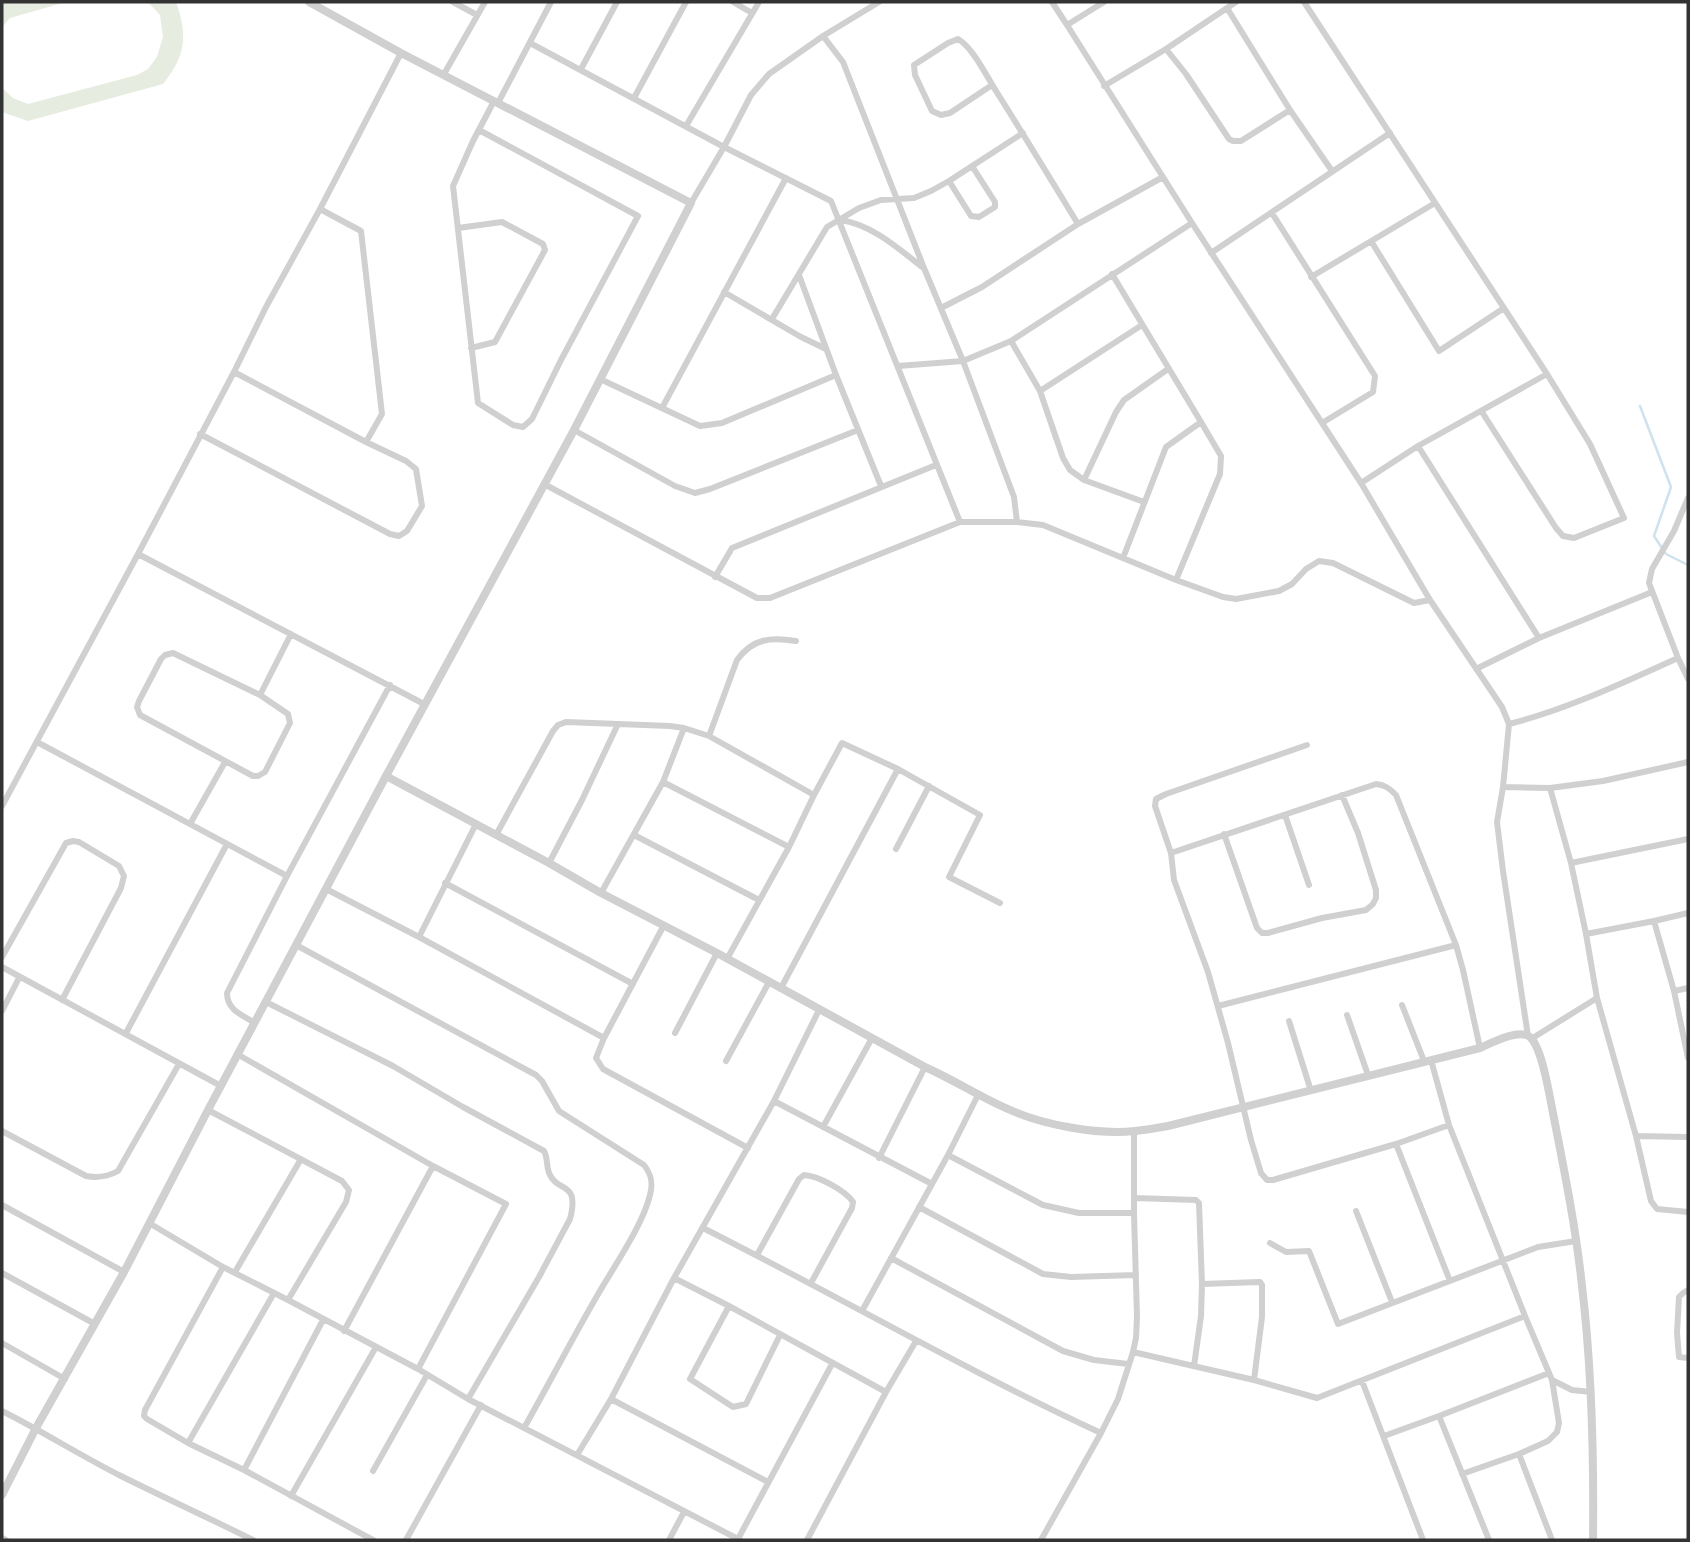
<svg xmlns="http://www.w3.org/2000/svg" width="1690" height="1542" font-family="Inter,sans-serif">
  <rect width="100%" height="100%" fill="#fff"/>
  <!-- park -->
  <path fill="#e6ecdf" d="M2,2H66L10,18L2,27Z
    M148,2H176C188,36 186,55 163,84L28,121L2,112V88L13,98L28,104L137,75L148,69L157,57L163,37L160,15Z"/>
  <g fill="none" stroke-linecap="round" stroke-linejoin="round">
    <!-- stream -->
    <path stroke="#cfe2ee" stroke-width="2.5" d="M1640,406L1671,487L1654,536L1666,554L1688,565"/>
    <!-- minor -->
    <path stroke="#d0d0d0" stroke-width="6" d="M453,2L477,15
      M733,2L752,13
      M1052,2L1067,25L1104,2
      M1304,2L1547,374L1590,444L1624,518L1574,538L1563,536L1556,528L1482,412
      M1227,8L1290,110L1332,171
      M1067,25L1192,223L1361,483L1430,600L1502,707L1509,724L1503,787L1497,822L1503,871L1528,1036
      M823,36L843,62L924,268L963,361L1014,497L1017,522
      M530,43L724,147L831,201L960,522
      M1166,49L1186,74L1229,139L1233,141H1241L1290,110
      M581,69L617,2
      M444,74L485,2
      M1104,86L1166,49L1236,2
      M634,98L686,2
      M498,103L551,2
      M686,126L759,2
      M479,130L638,216L561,360L532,419L523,427L513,425L478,403L453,186L473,141L494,101
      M949,181L971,216L979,217L995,207V202L972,166
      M691,203L724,147L751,95L769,74L823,36L879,2
      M320,209L361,231L382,414L366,442
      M1272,213L1375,376L1373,392L1322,423
      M840,220C871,224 898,248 922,267
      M1078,224L1163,177
      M458,228L502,222L543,244L545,250L495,342L471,348
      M1371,241L1439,351L1504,308
      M1211,253L1390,133
      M1112,274L1201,422
      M799,275L836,375L881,486
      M1311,277L1435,203
      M724,292L801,337L826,349
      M941,308L982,287L1078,224C1051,180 1024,135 996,91C986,75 973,48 958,39L948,43L914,65L915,75L932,111L941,115L950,113L992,85
      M772,319L827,227L859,208L881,200L914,198L931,191L949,181L1023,133
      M1011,341L1040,391L1063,458L1070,470L1084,480L1144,502
      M898,366L963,361L1011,341L1192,223
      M600,379L700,426L722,423L836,375
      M1040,391L1142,325
      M662,408L786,178
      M574,430L675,486L695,493L710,489L858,430
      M200,434L390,534L399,536L407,531L422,506L416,469L406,461L366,442L234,372
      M1418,446L1539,638
      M1084,480L1116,412L1124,400L1168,369
      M1361,483L1418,446L1547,374
      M544,484L757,598H770L960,522H1017L1043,525L1176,580L1223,597L1236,599L1279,591L1292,584L1306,569L1319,561L1333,563L1414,603L1430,600
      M138,554L424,704
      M1123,558L1166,447L1201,422L1221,456L1220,474L1176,580
      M715,577L732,548L936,465
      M173,653L260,695L288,714L290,723L265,772L258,776H253L140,715L137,707L139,701L161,659L165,655Z
      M1678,658L1688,679
      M1476,669L1539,638L1652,592
      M260,695L291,634
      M1509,724C1568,709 1622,683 1678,658L1649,583L1652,569L1674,531L1688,498
      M709,736L737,660C753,638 771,637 796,641
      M37,742L287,876
      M898,769L980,815L949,877L1000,903
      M663,782L789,847
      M1503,787L1550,788L1571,863L1586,934L1597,998L1636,1136L1651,1201L1657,1209L1688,1212
      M1550,788L1603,781L1688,762
      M2,806L138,554L234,372L266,307L320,209L401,53
      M1285,815L1309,885
      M190,824L225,762
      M1224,834L1257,928L1262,933H1268L1322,918L1366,910L1373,904L1376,898V890L1358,833L1342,795
      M496,835L553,731L558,725L566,722L670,726L684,728L709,736L814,795
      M634,835L759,900
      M896,849L929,786
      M1171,853L1155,806L1156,799L1166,794L1307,745
      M549,863L582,800L618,724
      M1571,863L1688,839
      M445,883L633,984
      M326,889L419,937L604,1038
      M601,893L663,782L684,728
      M1654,921L1688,913
      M664,925L604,1038L596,1058L603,1069L748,1148
      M1586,934L1654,921L1674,991L1688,1058
      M419,937L476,824
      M296,945L536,1075L542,1081L559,1111L644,1165C652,1175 653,1184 650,1195C643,1225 613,1268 597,1296C572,1339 549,1384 524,1428
      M2,957L66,843L73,841L79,842L119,866L124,876L121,888L62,1000
      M727,959L789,847L814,795L842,743L898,769L781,988
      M2,967L221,1086
      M1674,991L1688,988
      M266,1002L393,1066L463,1107L544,1151C548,1158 546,1165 549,1173C558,1194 580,1180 570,1219L539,1277L468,1399
      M1402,1005L1424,1061
      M1218,1006L1456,945
      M2,1011L19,978
      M1347,1015L1368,1075
      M1289,1021L1311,1091
      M255,1023C242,1015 227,1010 227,993L287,876L390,685
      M126,1033L227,844
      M675,1033L717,953
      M1531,1039L1597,998
      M237,1054L433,1166L506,1204L418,1369
      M1431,1060L1449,1125L1525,1316L1552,1380L1559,1423L1557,1432L1548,1441L1519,1454L1462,1474
      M726,1061L769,982
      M774,1101L932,1184
      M208,1110L342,1181L349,1190L346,1202L288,1300
      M1449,1125L1396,1144L1273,1180H1267L1261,1173L1251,1140L1228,1043L1208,972L1174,880L1171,853L1376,784C1385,785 1389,788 1396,795L1456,945L1463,970L1480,1048
      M823,1127L872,1038
      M2,1131L86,1176C97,1178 109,1176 118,1171L179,1064
      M1636,1136L1688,1137
      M1396,1144L1450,1281
      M948,1155L1043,1205L1079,1213H1134
      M879,1158L925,1067
      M1134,1198L1196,1200L1199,1203L1202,1284L1201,1316L1194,1366
      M2,1205L124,1272
      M919,1207L1043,1274L1071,1277L1136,1275
      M1356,1211L1392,1302
      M149,1223L223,1267L288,1300L418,1369L468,1399L740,1540
      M703,1228C836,1295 965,1370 1101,1433
      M1270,1243L1286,1252L1309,1251L1338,1324L1538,1247L1576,1241
      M757,1255L799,1179L804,1175C818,1176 845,1190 853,1202L852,1208L811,1283
      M891,1258L1063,1351L1094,1360L1128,1364
      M223,1267L145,1410L144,1416L147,1419L188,1443L244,1470L373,1540
      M235,1272L301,1159
      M2,1273L95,1324
      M674,1278L729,1306L886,1392
      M1202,1284L1260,1282L1262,1285V1317L1254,1380
      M1688,1290L1683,1293L1679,1297L1677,1333L1679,1357L1688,1358
      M729,1306L690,1379L733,1407L746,1404L780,1335
      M862,1311L948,1155L978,1095
      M344,1331L433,1166
      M2,1343L65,1379
      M1133,1352L1254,1380L1317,1398L1525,1316
      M1552,1380L1572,1390L1591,1392
      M1362,1381L1423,1540
      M611,1399L768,1482
      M2,1411C42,1431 81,1456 121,1476C165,1498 209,1518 253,1540
      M1439,1416L1489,1540
      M1384,1436L1439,1416L1549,1373
      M188,1443L274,1293
      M1519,1454L1552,1540
      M577,1455L611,1399L674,1278L774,1101L819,1010
      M244,1470L323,1320
      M373,1471L427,1375
      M291,1496L376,1347
      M2,1538L6,1540
      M738,1539L832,1364
      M406,1540L481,1405
      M669,1540L684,1512
      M807,1540L886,1392L916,1341
      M1041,1540L1101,1433L1118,1399L1133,1352L1136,1338L1137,1317L1134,1213V1132"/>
    <!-- tertiary -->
    <path stroke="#d0d0d0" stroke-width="8" d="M386,776L549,863L601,893L717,953L925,1067C954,1080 980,1097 1008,1109C1042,1125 1098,1135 1135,1131C1146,1130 1157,1128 1168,1126L1480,1048C1491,1043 1519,1028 1530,1037C1543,1049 1550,1100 1554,1118C1565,1174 1576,1229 1582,1286C1592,1370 1594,1455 1593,1540
      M2,1495L36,1428L124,1272L208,1110L386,776L574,430L691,203L401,53L309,2"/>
  </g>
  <!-- border -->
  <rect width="1690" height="1542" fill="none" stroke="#333333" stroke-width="7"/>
</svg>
